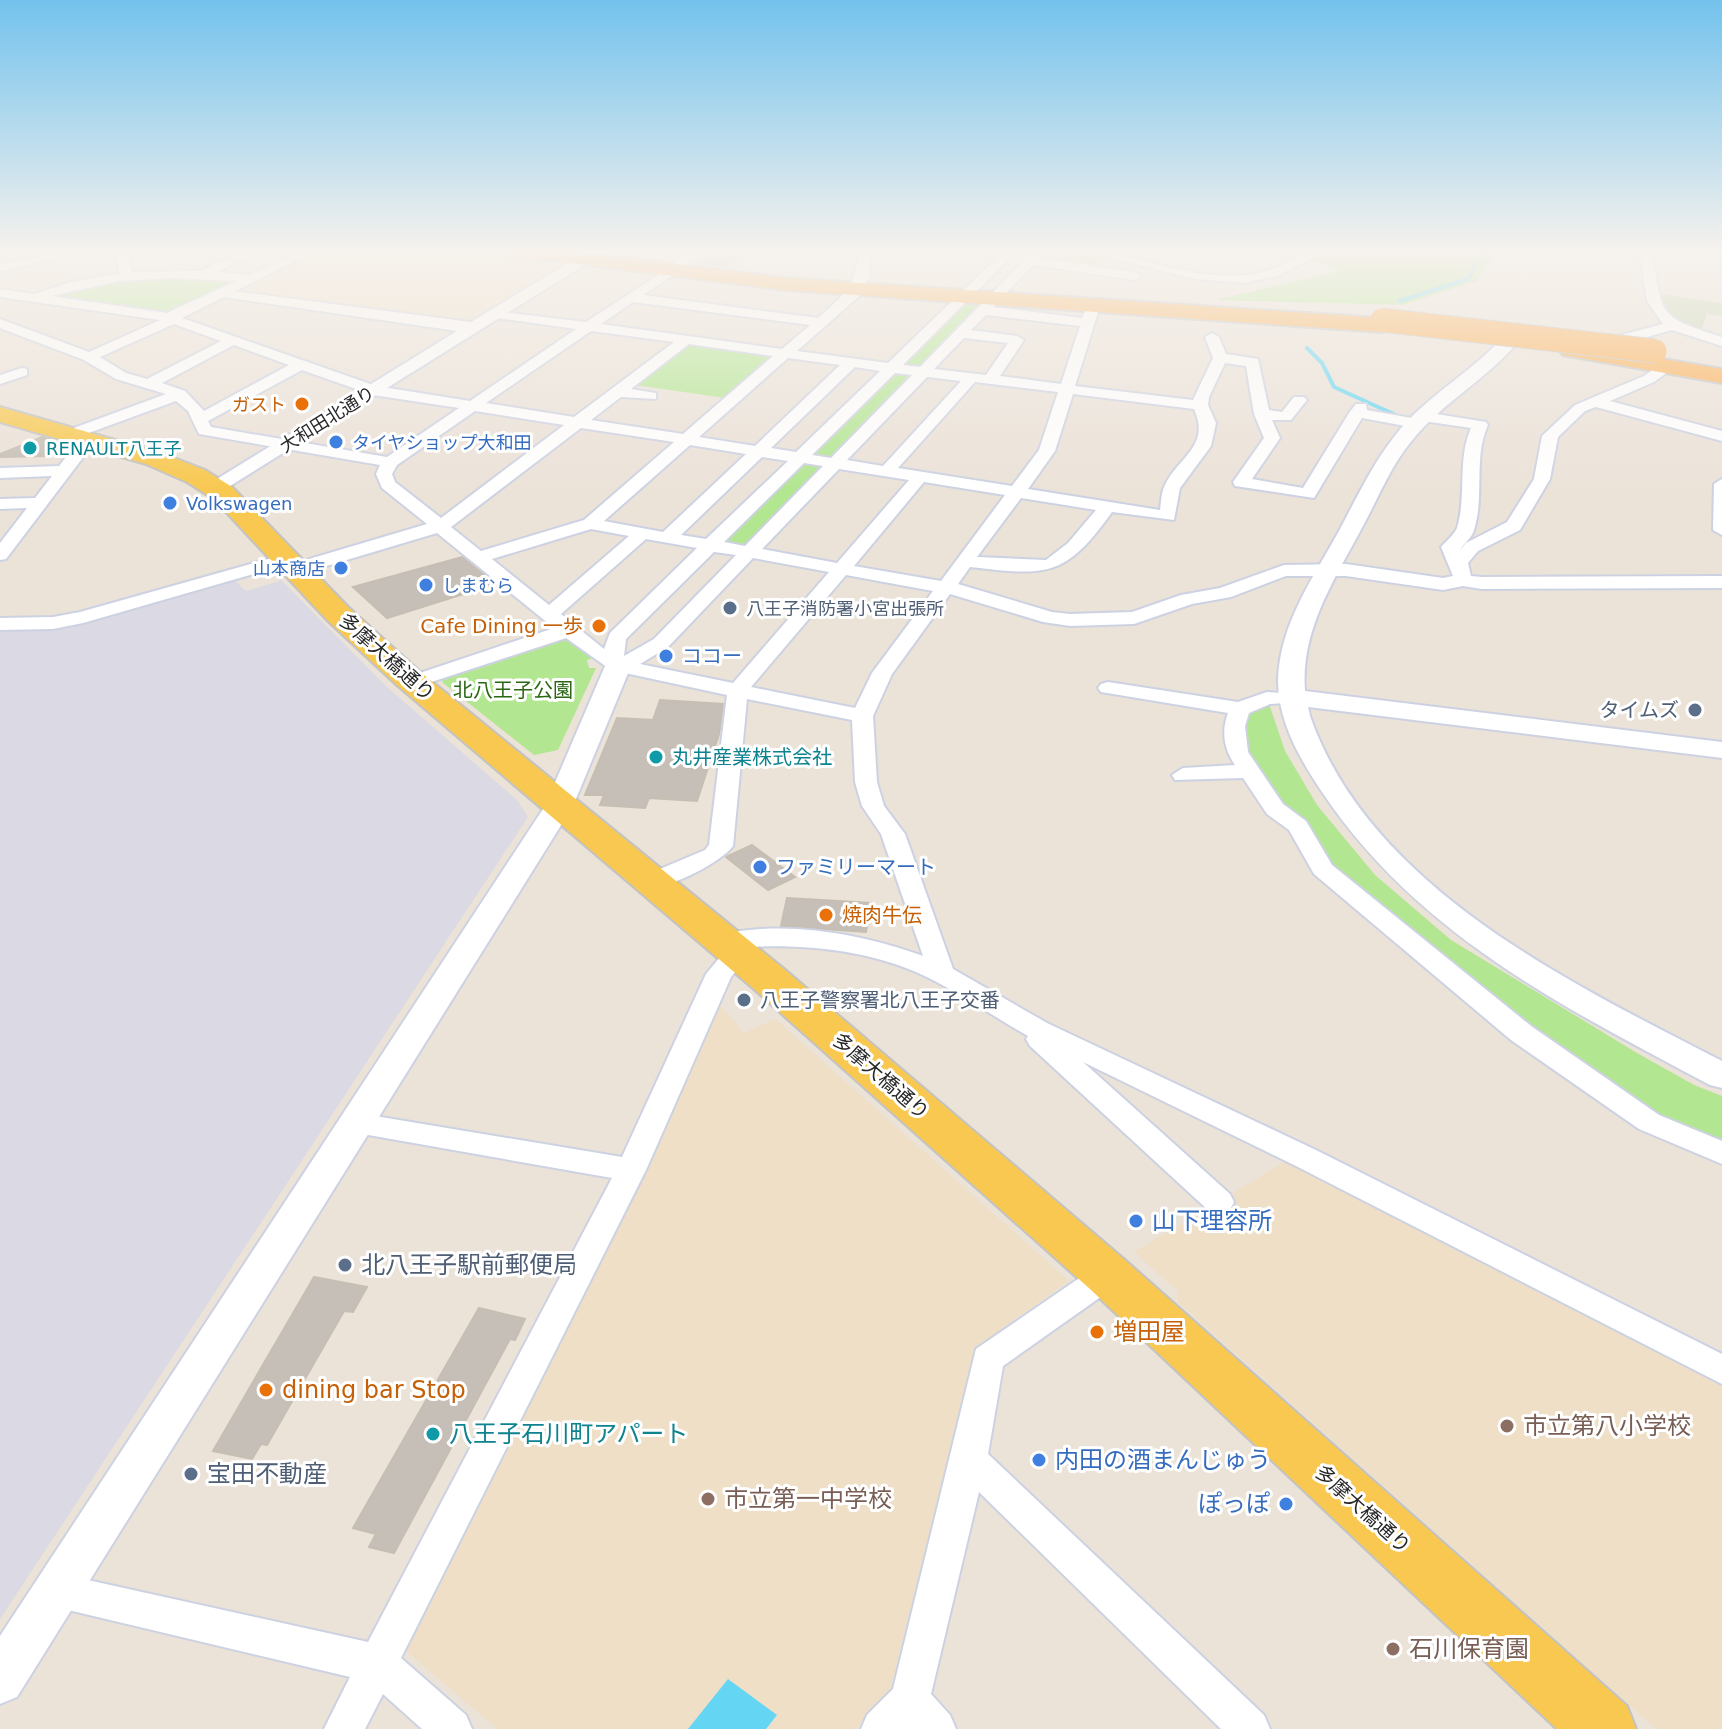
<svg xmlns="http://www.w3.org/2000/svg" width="1722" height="1729" font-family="'DejaVu Sans','Noto Sans JP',sans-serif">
  <rect width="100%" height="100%" fill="#ebe2d8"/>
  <!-- industrial -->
  <path fill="#dbd9e3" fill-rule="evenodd" d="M261,570L272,571L386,686L518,801L528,817L0,1619V630L46,629ZM261,570L272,571L280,581L246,591L232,578Z"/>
  <!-- education -->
  <path fill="#eedfc6" d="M318,249H456L555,261L558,266L467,322L250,293L246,284Z
    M721,1006L744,1033L775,1019L1069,1281L975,1348L887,1702L855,1729H497L405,1650Z
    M1298,1154L1722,1370V1729H1656L1178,1302V1291L1134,1252Z"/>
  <!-- green -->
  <path fill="#b2e690" d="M1050,249H1116L1099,265L1091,266L1041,258Z
    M1329,249H1499L1476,281L1403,305L1217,300L1341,270L1311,261Z
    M141,277L240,279L164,315L41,297Z
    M962,303L982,305L747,546L737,547L720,541Z
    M686,340L785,353L732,399L628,384Z
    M568,637L593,658L587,660L589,668H596L558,750L534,755L442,682L446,675Z
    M1267,698L1285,751L1317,805L1375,875L1451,940L1637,1053L1694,1085L1722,1096V1153L1649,1122L1357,898L1237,752L1240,709Z"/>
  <!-- cemetery -->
  <path fill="#c4d6ae" d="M1657,293L1722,303V316L1707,314L1700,333L1666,317Z"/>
  <!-- water -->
  <path fill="#64d6f4" d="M728,1679L777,1715L766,1729H688Z"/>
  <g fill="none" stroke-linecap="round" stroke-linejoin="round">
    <!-- stream -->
    <path stroke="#64d6f4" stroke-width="4" d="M1400,301L1468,279L1481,254L1490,249
      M1307,348L1322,363L1334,387L1398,416"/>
  </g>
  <!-- building -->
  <path fill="#c6bfb8" stroke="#c6beb2" stroke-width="2" d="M723,249H753L727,266L702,263Z
    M42,437L58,442L48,456L0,457V454Z
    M462,557L495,584L387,618L353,587Z
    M660,700L723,704L719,734L697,801L649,798L645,808L600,805L604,795H585L617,718L653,720Z
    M752,845L795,877L768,890L726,857Z
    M787,898L871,903L866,932L781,926Z
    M314,1277L367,1287L353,1312L344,1311L267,1445L261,1444L252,1459L213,1451Z
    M479,1308L525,1319L515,1340L510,1339L394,1553L369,1547L376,1534L353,1528Z"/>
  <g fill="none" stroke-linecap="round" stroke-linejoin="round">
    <defs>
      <path id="minor" d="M71,249H94L0,272V264Z
        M114,249H126L133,272L200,271L247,249H263L218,272L250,275L303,249H319L182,318L376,386L470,401L576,329L497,318L492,317V311L586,322L670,267L675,268V274L643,295L818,318C846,293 855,287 860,249H872L869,278L858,297L797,351L888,363L1006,249H1019L903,365L920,367L1035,249H1048L1040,258L1135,272L1141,276L1135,280L1033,265L993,307L1082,318L1088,303H1098L1100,306L1075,386L1193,400L1213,358L1205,337L1212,333L1219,337L1226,354L1258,359L1269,410L1282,412L1294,397H1304L1307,400L1291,420H1272L1280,438L1252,479L1303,488L1349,413L1356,404H1366L1367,410L1417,419L1419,414L1424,412L1486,422L1488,425C1473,458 1485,495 1474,530C1472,538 1463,544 1460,550L1466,543L1507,522L1534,479L1542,436L1575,405L1644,376L1659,365H1669V371L1654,382L1610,401L1722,431V441L1596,407L1585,411L1558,437L1550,479L1520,530L1478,551L1468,563L1471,576L1482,577L1722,576V588L1482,589L1463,586L1443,590L1346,576H1286L1231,597L1192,604L1134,624L1070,626L1043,622L950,594L892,674L873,716L877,782L884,806L905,834L953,969L1047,1023L1318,1151L1722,1354V1384L1298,1167L1083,1062L1230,1194L1234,1202L1230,1210L1219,1214L1208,1210L1030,1046L1026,1039L1028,1036C996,1018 966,997 933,980C876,951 810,944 747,947L751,953L731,977L646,1170L401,1658L466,1715L472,1729H422L383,1694L365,1729H324L350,1677L43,1604L37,1591L43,1578L56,1573L368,1642L612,1178L357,1133L347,1130L343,1123L347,1116L357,1113L622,1157L706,974L726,950L715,948L711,942L715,936C780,919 860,933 923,956L881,834L862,806L855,782L852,720L747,699L733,846C721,863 662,893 641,887L638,882L641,877L705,850L709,845L727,695L611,670L566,638L419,686H405L402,682L405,678L554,628L437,533L303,573H289L287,569L289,565L427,524L382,488L376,474L380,465L199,434L188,411L176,401L75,438H63V432L166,394L116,379L84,360L0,328V319L89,352L160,320L0,297V289L35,294L67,283L120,273ZM172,278L236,281L167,313L51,296L119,281ZM633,302L810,325L782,349L601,324ZM986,315L1080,326L1061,384L1000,376L1024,340L1017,336L971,330ZM174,324L221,341L147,379L126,373L100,357ZM591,331L674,342L574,417L486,403ZM964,338L1008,343L986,375L934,369ZM689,344L773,356L683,434L591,420L621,397L656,399V393L631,389ZM234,345L289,365L204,411L185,391L162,383ZM788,358L840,365L755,446L699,437ZM1225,363L1246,366L1254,414L1264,438L1233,482L1235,486L1314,498L1362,418L1416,428L1422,426L1423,421L1471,428C1457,459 1467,495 1457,528C1454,535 1446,541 1441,547L1453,576L1443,578L1346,564L1284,565L1220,588L1181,595L1132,612L1070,614L1052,612L958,584L970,567C1047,576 1065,578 1112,512L1174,520L1180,488L1211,446L1216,423L1208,405L1209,397ZM855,367L880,371L796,452L771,448ZM302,370L373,395L459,408L387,457L211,427L208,421ZM895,373L912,375L831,458L812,455ZM927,377L961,381L883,466L847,460ZM975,382L1058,392L1039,450L1012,486L898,468ZM1073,394L1194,409C1212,449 1174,458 1163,490C1161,496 1161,503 1160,510L1028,489L1055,451ZM475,411L564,425L441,518L395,482L392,474L397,465ZM581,428L674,442L584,520L481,551L451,527ZM690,445L746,454L663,532L604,521ZM762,457L788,461L706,539L681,535ZM804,463L823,466L745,546L724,542ZM839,469L909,480L837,563L762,549ZM924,482L1005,495L941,581L854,566ZM1021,498L1096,510L1068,543L1046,560L977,557ZM591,529L629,536L549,605L492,559ZM646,539L697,548L610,633L604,649L561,614ZM714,552L736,555L654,639L624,656L626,639ZM753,558L829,572L733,683L640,664L668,647ZM846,575L933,591L872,673L855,708L751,687Z
        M695,249H709L682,268H674V262Z
        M1215,249H1271L1247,258L1214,255L1212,252Z
        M1315,249H1331L1280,275L1244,283L1196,279L1110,258L1116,254C1161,264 1212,283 1258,273C1278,269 1297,258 1315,249Z
        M1639,249H1651C1664,316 1654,315 1722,337V346L1672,330L1622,344L1617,359H1607L1605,356L1610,338L1663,324L1647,301Z
        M22,368L27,369V375L0,384V375Z
        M88,435L94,437V443L6,559L0,560V543L27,508L0,509V499L35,498L52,476L0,478V468L59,466L82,437Z
        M1722,479V535L1713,530L1714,484Z
        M286,554L295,559L292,563L83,623L53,629L0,630V618L53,617L80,612Z
        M1108,682L1238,702L1267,692L1301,694L1304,698L1301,702L1270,704L1249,713L1245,726L1248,752L1283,804L1306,821L1332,865L1531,1026L1659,1115L1722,1141V1164L1639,1129L1511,1040L1314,874L1289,830L1267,814L1243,778L1175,780L1172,775L1183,768L1235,765C1224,749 1221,732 1228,713L1101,692L1098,688L1101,684Z
        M1108,1262L1119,1266L1124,1275L1119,1284L1003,1366L988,1454L1264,1715L1270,1729H1221L979,1492L931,1694L950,1715L956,1729H861L867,1715L893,1689L976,1349L1097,1266Z"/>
      <path id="tertiary" d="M591,249H610L222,491L215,493L204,487L457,331L223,297L217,295L215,292L217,289L471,322Z
        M1519,324L1528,329C1494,377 1444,399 1410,443C1391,466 1379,496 1365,522C1337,576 1300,628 1305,691L1722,742V758L1308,707L1310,716C1370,888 1571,983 1722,1061V1088L1710,1085C1563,1007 1417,934 1322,792C1300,759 1278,722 1278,681C1279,625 1313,578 1339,531C1356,499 1372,465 1394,437C1426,394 1479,370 1513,325Z
        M618,658L627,661L631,666L573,806L17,1697L0,1704V1636L545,806L605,666L609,661Z"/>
      <path id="primary" d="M0,407L164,454L205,470L232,487L349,608L419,671L784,969L1126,1261L1627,1706L1636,1729H1557L1090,1289L754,989L397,685L327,620L214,499L187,482L146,464L0,422Z"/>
      <path id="trunk" d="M497,249H556L786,278L1381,318L1389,320L1392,325L1389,330L1381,332L786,290L507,255Z
        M1571,343L1722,369V383L1563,355L1559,350L1563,345Z"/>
    </defs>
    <!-- minor casing -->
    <use href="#minor" stroke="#cdd2e2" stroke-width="4"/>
    <!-- tertiary casing -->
    <use href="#tertiary" stroke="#cdd2e2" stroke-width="4"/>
    <!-- primary casing -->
    <use href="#primary" stroke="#c3c3c3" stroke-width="4"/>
    <!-- trunk casing -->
    <use href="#trunk" stroke="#c3c3c3" stroke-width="4"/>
    <!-- minor -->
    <use href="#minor" fill="#fff" fill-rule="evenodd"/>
    <!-- tertiary -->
    <use href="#tertiary" fill="#fff" fill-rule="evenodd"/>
    <!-- primary -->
    <use href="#primary" fill="#f8c850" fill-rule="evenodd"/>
    <!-- trunk -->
    <use href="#trunk" fill="#fcad50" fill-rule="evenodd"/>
    <defs>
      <path id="trunk-bridge" d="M1382,320L1655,351"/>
    </defs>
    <!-- trunk-bridge casing -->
    <use href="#trunk-bridge" stroke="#c3c3c3" stroke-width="25" stroke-linecap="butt"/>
    <!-- trunk-bridge -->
    <use href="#trunk-bridge" stroke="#fcad50" stroke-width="23"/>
  </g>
  <!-- sky -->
  <linearGradient id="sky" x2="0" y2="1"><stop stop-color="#73c2ed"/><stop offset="0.51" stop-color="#f6f2ed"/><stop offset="1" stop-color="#f6f2ed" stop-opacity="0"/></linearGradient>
  <rect width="1722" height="491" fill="url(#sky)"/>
  <!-- markers -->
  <g fill="#e8710a" stroke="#fff" stroke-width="3">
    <circle cx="302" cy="404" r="8"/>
    <circle cx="599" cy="626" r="8"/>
    <circle cx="826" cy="915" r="8"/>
    <circle cx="1097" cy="1332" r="8"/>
    <circle cx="266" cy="1390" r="8"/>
  </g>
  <g fill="#3f7fe0" stroke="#fff" stroke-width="3">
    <circle cx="336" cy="442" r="8"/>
    <circle cx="170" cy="503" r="8"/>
    <circle cx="341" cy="568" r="8"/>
    <circle cx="426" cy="585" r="8"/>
    <circle cx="666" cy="656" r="8"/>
    <circle cx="760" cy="867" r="8"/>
    <circle cx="1136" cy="1221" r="8"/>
    <circle cx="1039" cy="1460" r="8"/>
    <circle cx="1286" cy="1504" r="8"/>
  </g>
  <g fill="#0f9aa8" stroke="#fff" stroke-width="3">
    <circle cx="30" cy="448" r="8"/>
    <circle cx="656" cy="757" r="8"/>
    <circle cx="433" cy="1434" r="8"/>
  </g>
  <g fill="#5c6f8a" stroke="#fff" stroke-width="3">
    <circle cx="730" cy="608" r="8"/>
    <circle cx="1695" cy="710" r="8"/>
    <circle cx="744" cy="1000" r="8"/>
    <circle cx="345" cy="1265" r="8"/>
    <circle cx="191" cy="1474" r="8"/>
  </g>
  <g fill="#8d6e63" stroke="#fff" stroke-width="3">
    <circle cx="1507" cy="1426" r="8"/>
    <circle cx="708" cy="1499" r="8"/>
    <circle cx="1393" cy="1649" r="8"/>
  </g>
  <g text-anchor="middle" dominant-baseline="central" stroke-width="6" stroke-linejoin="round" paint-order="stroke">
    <!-- far-food labels -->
    <g font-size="18" fill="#c56008" stroke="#fff" text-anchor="end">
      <text x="286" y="404">ガスト</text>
    </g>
    <!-- far-street labels -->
    <g font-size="18" fill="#272727" stroke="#fff">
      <text transform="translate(327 419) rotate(-32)">大和田北通り</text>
    </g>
    <!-- far-shop labels -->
    <g font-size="18" fill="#366cbe" stroke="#fff" text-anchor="start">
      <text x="352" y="442">タイヤショップ大和田</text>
      <text x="186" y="503">Volkswagen</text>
      <text x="325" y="568" text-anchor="end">山本商店</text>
      <text x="442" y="585">しまむら</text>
    </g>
    <!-- far-culture labels -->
    <g font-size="18" fill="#0d838f" stroke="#fff" text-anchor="start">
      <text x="46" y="448">RENAULT八王子</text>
    </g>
    <!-- far-service labels -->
    <g font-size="18" fill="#4e5e75" stroke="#fff" text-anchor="start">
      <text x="746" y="608">八王子消防署小宮出張所</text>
    </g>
    <!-- food labels -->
    <g font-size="20" fill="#c56008" stroke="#fff" text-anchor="end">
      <text x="583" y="626">Cafe Dining 一歩</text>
      <text x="842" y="915" text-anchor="start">焼肉牛伝</text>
    </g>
    <!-- shop labels -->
    <g font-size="20" fill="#366cbe" stroke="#fff" text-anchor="start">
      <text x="682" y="656">ココー</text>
      <text x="776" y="867">ファミリーマート</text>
    </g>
    <!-- street labels -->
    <g font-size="20" fill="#272727" stroke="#fff">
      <text transform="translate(387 657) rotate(42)">多摩大橋通り</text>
      <text transform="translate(881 1076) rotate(41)">多摩大橋通り</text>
      <text transform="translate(1363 1509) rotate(42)">多摩大橋通り</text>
    </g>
    <!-- park labels -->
    <g font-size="20" fill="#2b6715" stroke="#fff">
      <text x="513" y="690">北八王子公園</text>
    </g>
    <!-- service labels -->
    <g font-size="20" fill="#4e5e75" stroke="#fff" text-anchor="end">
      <text x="1679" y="710">タイムズ</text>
      <text x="760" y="1000" text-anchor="start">八王子警察署北八王子交番</text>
    </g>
    <!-- culture labels -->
    <g font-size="20" fill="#0d838f" stroke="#fff" text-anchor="start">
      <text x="672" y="757">丸井産業株式会社</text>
    </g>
    <!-- near-shop labels -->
    <g font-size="24" fill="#366cbe" stroke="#fff" text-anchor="start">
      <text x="1152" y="1221">山下理容所</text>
      <text x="1055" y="1460">内田の酒まんじゅう</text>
      <text x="1270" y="1504" text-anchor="end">ぽっぽ</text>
    </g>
    <!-- near-service labels -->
    <g font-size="24" fill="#4e5e75" stroke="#fff" text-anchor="start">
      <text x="361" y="1265">北八王子駅前郵便局</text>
      <text x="207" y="1474">宝田不動産</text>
    </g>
    <!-- near-food labels -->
    <g font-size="24" fill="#c56008" stroke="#fff" text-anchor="start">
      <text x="1113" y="1332">増田屋</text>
      <text x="282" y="1390">dining bar Stop</text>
    </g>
    <!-- near-education labels -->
    <g font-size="24" fill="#785e54" stroke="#fff" text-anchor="start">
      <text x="1523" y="1426">市立第八小学校</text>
      <text x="724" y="1499">市立第一中学校</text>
      <text x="1409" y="1649">石川保育園</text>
    </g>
    <!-- near-culture labels -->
    <g font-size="24" fill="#0d838f" stroke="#fff" text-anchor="start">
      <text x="449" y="1434">八王子石川町アパート</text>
    </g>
  </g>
</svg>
